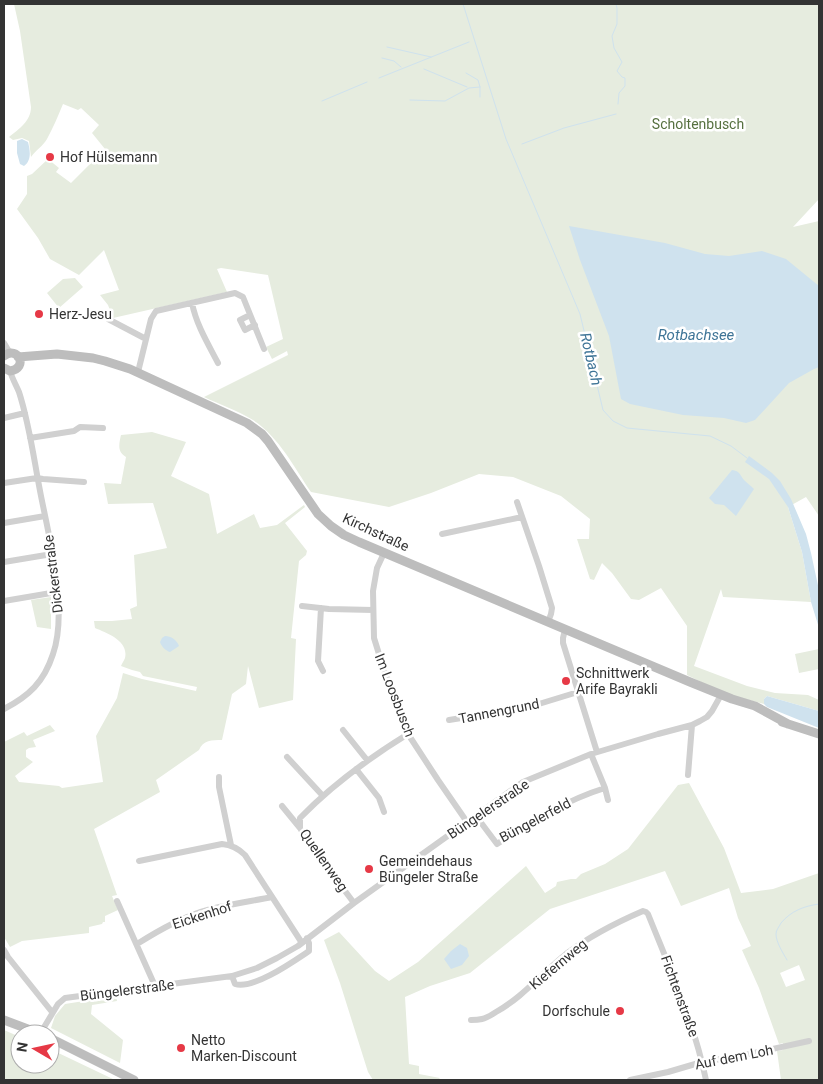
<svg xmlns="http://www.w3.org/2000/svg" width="823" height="1084" font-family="Roboto,sans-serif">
  <rect width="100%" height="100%" fill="#fff"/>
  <!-- green -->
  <path fill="#e6ecdf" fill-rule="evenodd" d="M14,4H819V199L793,227L819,221V516L806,497L788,507L802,552L811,602L723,597L721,589L694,666L747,686L775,693L808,695L819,700V711L767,696L764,699V704L723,693L687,675V626L661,588L639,600L631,599L612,573L602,563L594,580L590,579L577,539H589L590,519L561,496L513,477L479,474L431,493L389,507L311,492C294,467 279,437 253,420C238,411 219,404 204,397L288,355L287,351L272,359L266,347L283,339L268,275L221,268L217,269L227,292L113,318L108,305L100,295L119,290L104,250L79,275L50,259L38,238L17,209L27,194V176L32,174L48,159L59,168L56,172L71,183L105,149L92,133L99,125L81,108L78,110L63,104C58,116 53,128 47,139C43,146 36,150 31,157L29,141L22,138L13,140L9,137C19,129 31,121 31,107L20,31Z
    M75,278L83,287L59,308L47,293L63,279Z
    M152,432L186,442L171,476L209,494L217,534L254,514L260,528L277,525L304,505L305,507L285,523L307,551L306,555L299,561L291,638L296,639L293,700L259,708L248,666L246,684L232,694L222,740C212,740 203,740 199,750L156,780L160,792L94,829L117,895L112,896L118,910L105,916V922H103L102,924L89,927V933L22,941L10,947L4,937V742L24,732L27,736L50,725L55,731L33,740L36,747L29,748L26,750V757L33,762L15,776L19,782L59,786L62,788L103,782L96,736L117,698L123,673L142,679L196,691L197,687L143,676L140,672L132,670L121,666C122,663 124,661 125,658C129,641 107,633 95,628L94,621H112L132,619L130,609L137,606L134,555L167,548L153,503L108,504L104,483L121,484L126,457C117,452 119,444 121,435Z
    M51,597V629L37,627L31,600Z
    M819,649V669L799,673L795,654Z
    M689,783L724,848L741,893L773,889L819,873V1080H781L777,1051L783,1050V1043L779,1044L759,988L742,950L751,946L738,918L729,888L681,906L665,871L550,909L470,973L430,986L405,997L409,1064L419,1066V1074L440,1078L438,1080H373L368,1072L340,983L324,940L339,932L375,971L389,981L418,962L526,866L545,893L556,886L557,882L571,879H576L581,874L605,864L628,849L678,785ZM799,965L805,980L786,987L780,973Z
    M116,996L117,1001L92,1005L91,1014L123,1040L120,1063L51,1028L55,1016L65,1004Z
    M4,1030L20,1037V1064H50V1049L115,1080H4Z"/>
  <!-- water -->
  <path fill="#cfe2ee" d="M22,139L28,142C30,150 32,160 24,166L20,164L17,153V141Z
    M569,226L665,243L705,254L729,256L762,251L786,259L819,286V367L814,369L789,383L755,420L746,423L724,418L683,415L630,404L621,399L609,336L580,260Z
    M749,456L772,473L780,481L791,499L806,534L811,553L819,590V628L811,602L802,552L788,507L769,479L745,462Z
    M732,470C740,471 740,475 744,480C747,483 751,486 754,489L736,516L724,505L715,504L709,498Z
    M165,636C171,636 177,640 179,646L170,652C166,651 161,646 160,642L162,638Z
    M767,696L819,711V728L767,707L764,704V699Z
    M460,944L467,948L469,956L462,965L451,969L444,959L451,951Z"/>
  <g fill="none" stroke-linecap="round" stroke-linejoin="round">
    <!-- stream -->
    <path stroke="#cfe2ee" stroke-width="1" d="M463,4L506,139L580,314L603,410L613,421L627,428L710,436L731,446L747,458
      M616,4L617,8V24L612,36L614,48L622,62L617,71L622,77L625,78V86L619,93L618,104
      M387,47L431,57
      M382,58L394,61L401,67
      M424,69L467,87
      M466,73L478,80L480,87V97
      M379,78L469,42
      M410,100L445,101L469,88L480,87
      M322,101L367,82
      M522,144L564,128L616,114
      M787,960C783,953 776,942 776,934C776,930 779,927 781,923C791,911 804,906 819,904"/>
    <!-- street -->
    <path stroke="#d0d0d0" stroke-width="6" d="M192,303C196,324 208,344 218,363
      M250,315L240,320L245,330L255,325
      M108,319L146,339
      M4,343L10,353
      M138,372L151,319L156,311L235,293L243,297L264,349
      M4,418L25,413
      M30,438L74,431L80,427L103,428
      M4,483L37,478L43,479L84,482
      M517,502L539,566L552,608L551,614L548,622
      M4,523L45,516
      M442,534L522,517
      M384,553L377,568L373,591L374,638L384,670L408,734L438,780L467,822
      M4,562L52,554
      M4,601L57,592
      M302,606L329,609L373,610
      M321,608L318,661L323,671
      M565,630L563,638V643L597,752
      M4,709C29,696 44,682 53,654C68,611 50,541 41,496C34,461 30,426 19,392C16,385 12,378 10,371
      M449,720L529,707L578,692
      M343,730L367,760
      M591,754L605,788L608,800
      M287,757L323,796
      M356,769L379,798L384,812
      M688,775L692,725
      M219,777V787L231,845
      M282,806L300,828
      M476,816L497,844C531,822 566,800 605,788
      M139,861L222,844C232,845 238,848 245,855L302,943
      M117,901L155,986
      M354,903L309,843L300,828V818C332,785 369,758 408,734
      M137,944C161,929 184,916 211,909C231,904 252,901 272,897
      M4,950L8,957L52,1012
      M232,976L235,984C253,990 294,961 309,951V943L307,938
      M471,1020C474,1020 478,1020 482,1019C487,1018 491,1015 496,1012C523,997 542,973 566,954C590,936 615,923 643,911L646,912L648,914C670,969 694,1022 706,1080
      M40,1034L58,1004L65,998L232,976L257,968L277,958L298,946L354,903L523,782L591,754L658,734L692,725L700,721L707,717L712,711L721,695
      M630,1080L668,1072L702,1062L740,1056L809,1041"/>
    <!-- secondary -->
    <path stroke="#bdbdbd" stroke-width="9" d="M4,356C18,345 29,368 10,371L4,368
      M18,357L57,354L93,358L105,361L130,369L247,423L262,434L268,441L318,514L331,526L344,535L359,542L690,682L732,699L755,706L788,724
      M782,722L819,734
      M4,1020L41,1034
      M50,1038L134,1080"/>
  </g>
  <!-- markers -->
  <g fill="#e63946" stroke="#fff" stroke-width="2">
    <circle cx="50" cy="157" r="5"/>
    <circle cx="39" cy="314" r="5"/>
    <circle cx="566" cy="681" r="5"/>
    <circle cx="369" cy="869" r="5"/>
    <circle cx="620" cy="1011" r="5"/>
    <circle cx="181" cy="1048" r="5"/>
  </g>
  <g text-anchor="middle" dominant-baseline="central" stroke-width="5" stroke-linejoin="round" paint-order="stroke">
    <!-- park labels -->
    <g font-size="14" fill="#56703f" stroke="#fff">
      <text x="698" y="124">Scholtenbusch</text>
    </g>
    <!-- poi labels -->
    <g font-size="14" fill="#333" stroke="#fff" text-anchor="start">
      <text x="60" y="157">Hof Hülsemann</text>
      <text x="49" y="314">Herz-Jesu</text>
      <text x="576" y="673">Schnittwerk<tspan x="576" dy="16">Arife Bayrakli</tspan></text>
      <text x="379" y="861">Gemeindehaus<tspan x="379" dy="16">Büngeler Straße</tspan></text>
      <text x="610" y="1011" text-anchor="end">Dorfschule</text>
      <text x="191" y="1040">Netto<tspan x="191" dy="16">Marken-Discount</tspan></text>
    </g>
    <!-- street labels -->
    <g font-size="14" fill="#333" stroke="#fff">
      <text transform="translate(376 532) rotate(25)">Kirchstraße</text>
      <text transform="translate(53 574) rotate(-97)">Dickerstraße</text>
      <text transform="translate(395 695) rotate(69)">Im Loosbusch</text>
      <text transform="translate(499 711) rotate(-11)">Tannengrund</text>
      <text transform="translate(488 809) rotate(-34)">Büngelerstraße</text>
      <text transform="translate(535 820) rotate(-28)">Büngelerfeld</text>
      <text transform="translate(324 860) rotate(55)">Quellenweg</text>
      <text transform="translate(202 915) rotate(-18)">Eickenhof</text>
      <text transform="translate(558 964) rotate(-40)">Kiefernweg</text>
      <text transform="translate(127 990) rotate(-7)">Büngelerstraße</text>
      <text transform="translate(680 996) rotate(70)">Fichtenstraße</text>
      <text transform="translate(734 1057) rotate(-11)">Auf dem Loh</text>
    </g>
    <!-- water labels -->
    <g font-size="15" font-style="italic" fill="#3f7597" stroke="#fff">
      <text x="696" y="335">Rotbachsee</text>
      <text transform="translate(591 359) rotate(77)">Rotbach</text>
    </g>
  </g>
  <!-- border -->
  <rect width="823" height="1084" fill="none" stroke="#333333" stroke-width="10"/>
  <!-- north arrow -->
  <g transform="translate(35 1049) rotate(279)"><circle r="24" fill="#ffffff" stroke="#adadad"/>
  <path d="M0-4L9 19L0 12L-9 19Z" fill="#e63946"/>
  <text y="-8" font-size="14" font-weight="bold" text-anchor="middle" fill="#333333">N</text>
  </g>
</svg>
